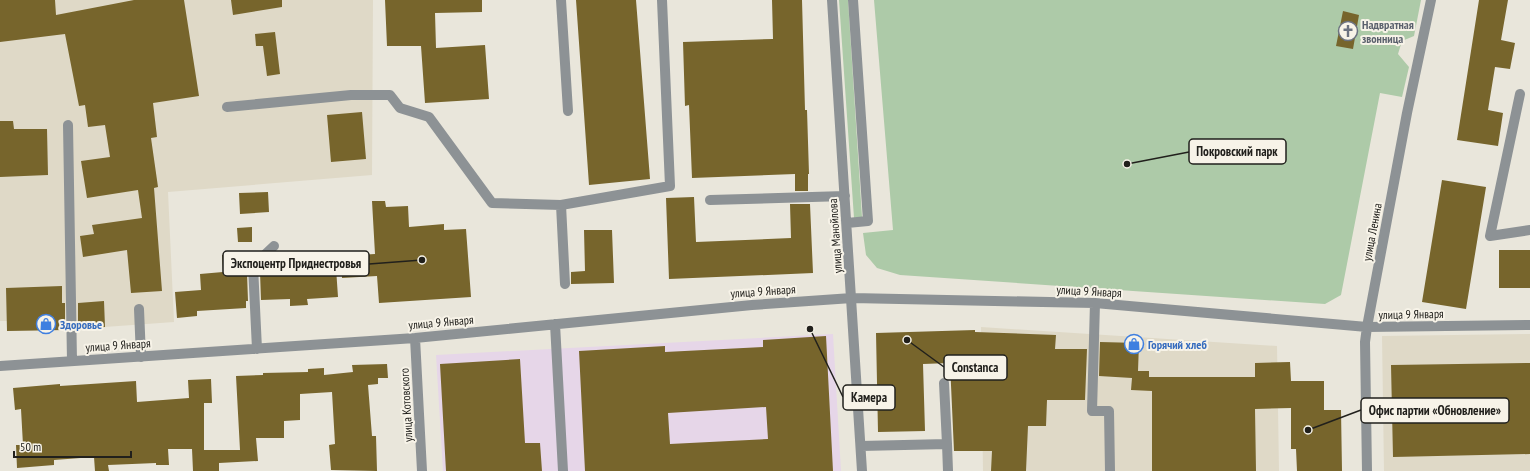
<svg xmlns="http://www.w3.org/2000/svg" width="1530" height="471" font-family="'PT Sans Narrow',sans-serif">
  <rect width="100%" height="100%" fill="#e9e6db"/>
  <!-- commercial -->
  <path fill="#e6d6e8" d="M833,334L841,471H443L436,355Z"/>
  <!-- built -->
  <path fill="#dfd9c7" d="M0,0H373L372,175L168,192L174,322L63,330L7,331V321H0Z
    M981,327L1277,346L1279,471H983Z
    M1530,334V471H1384L1382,336Z"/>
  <!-- green -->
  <path fill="#adcaa8" d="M839,0H848L862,217L854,218Z
    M874,0H1421L1414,36L1402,41L1398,54L1409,67L1402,97L1380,93L1341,295L1325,304L900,275L877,268L866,255L863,233L893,230Z"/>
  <!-- building -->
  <path fill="#77652c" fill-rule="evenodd" d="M0,0H55L56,15L134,0H184L199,96L153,103L157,137L151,138L158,187L154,188L162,291L131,293L127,250L83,257L80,236L94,234L92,225L142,218L138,190L87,198L81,161L110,157L105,125L88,127L85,105L79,106L65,34L0,42Z
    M231,0H282V7L233,15Z
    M385,0H482V12L435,13L436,48L485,45L489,99L425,103L421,46H387Z
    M576,0H636L650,179L589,185Z
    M772,0H802L805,110H807L809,174H808V191H795V174L692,178L689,105L685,106L683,42L773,39Z
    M1479,0H1508L1501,40L1515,43L1510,69L1495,67L1488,110L1503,113L1498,146L1457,140Z
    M1343,11L1359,15L1353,49L1336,46Z
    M275,32L280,74L267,76L263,46H256L255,34Z
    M362,112L366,159L331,162L327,115Z
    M0,121H13L14,129H47L48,175L0,177Z
    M1442,180L1486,187L1466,309L1422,302Z
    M268,192L269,212L240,214L239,193Z
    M694,197L696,242L791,238L790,204H810L813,273L669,279L666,198Z
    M372,201H385L386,207L408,206L409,227L444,224V230L466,229L471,297L379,303L377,276L342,278L341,256L375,254Z
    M252,227V242H238L237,228Z
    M584,230H612L614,283L571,284V272L585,271Z
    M1499,250H1530V288H1499Z
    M243,254L244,273H247L248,301H246V308L197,311V316L177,318L175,292L201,290L200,274L223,272L222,255Z
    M336,268L338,297L307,299L308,305L290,306V299L261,300L260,272Z
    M62,286V303H65V330L7,331L6,288Z
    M104,301L105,327L78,329V303Z
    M975,330V332L1056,335L1055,349H1087L1085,400H1047L1046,426H1028L1026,471H991L992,451H954L950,363L923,364L925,431L878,432L876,333Z
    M826,336L833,471H585L579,351L665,346V352L763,347V340ZM766,407L768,439L670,444L668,413Z
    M1100,342L1139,343L1138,371H1149V377H1255V363L1290,362L1291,381H1324V410H1341L1342,471H1297L1296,449H1291V408L1255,409L1256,471H1152V391L1131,390L1132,378L1099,376Z
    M520,359L525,443H540L542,471H446L440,364Z
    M1530,363V454L1393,457L1391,365Z
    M387,364L388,378H378V384L368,385L372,436H376L377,471L331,470L329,445L335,444L332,392L300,394V420L284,421V438H256L258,461L219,463V471H193L192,449H168L169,465H156V463L108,465L109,471H95L94,457L54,460V465L17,468L16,445H23L21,409L15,410L13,388L60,384V386L136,381L137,402L189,398L188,380L211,379L212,403H204V450H240L236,376L263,375V373L308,372V369L324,368V375L353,372L352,365Z"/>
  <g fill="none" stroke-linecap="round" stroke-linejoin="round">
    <!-- minor -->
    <path stroke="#8d9295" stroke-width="10" d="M561,0L568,111
      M832,0L862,471
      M1520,94L1490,236L1530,230
      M227,107L351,95H390L400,108L429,117L492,203L561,205L670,186L662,0
      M68,125L72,361
      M710,200L845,196
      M561,205L565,284
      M847,223L868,221L853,0
      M1095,303L1092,411H1109L1110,471
      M139,309L141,357
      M555,324L563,471
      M415,338L422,471
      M257,349L253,266L274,246
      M0,366L415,338L752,305L852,298L1095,303L1367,327L1530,325
      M947,444L948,471
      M861,446L947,444L944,383
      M1367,471L1365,342L1367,327L1407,113L1431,0"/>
  </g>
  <!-- icons -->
  <defs>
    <symbol id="church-ring" viewBox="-11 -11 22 22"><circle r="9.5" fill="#f7f3e8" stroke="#6b7280" stroke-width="1.5"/><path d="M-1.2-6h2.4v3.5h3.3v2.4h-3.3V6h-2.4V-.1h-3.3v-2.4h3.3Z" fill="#6b7280"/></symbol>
    <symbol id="shop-ring" viewBox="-11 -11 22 22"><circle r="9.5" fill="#f7f3e8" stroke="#3f7fe0" stroke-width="1.5"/><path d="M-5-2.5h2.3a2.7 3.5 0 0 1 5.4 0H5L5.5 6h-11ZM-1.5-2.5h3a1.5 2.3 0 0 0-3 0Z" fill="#3f7fe0"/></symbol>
  </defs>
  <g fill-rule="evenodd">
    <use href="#church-ring" x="1337" y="20" width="22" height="22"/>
    <use href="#shop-ring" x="35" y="313" width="22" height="22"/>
    <use href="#shop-ring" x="1123" y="333" width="22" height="22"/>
  </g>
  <g text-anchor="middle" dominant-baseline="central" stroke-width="4" stroke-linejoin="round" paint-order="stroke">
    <!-- worship labels -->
    <g font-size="12" font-weight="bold" fill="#5b616d" stroke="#f7f3e8" text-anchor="start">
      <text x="1362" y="24">Надвратная<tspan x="1362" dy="14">звонница</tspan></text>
    </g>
    <!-- street labels -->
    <g font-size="12" fill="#21201c" stroke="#f7f3e8">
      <text transform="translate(1372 232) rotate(-79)">улица Ленина</text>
      <text transform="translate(835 236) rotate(-94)">улица Манойлова</text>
      <text transform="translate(763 291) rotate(-4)">улица 9 Января</text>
      <text transform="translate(1089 291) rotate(3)">улица 9 Января</text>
      <text transform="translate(1411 314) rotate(-1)">улица 9 Января</text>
      <text transform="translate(441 322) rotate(-5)">улица 9 Января</text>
      <text transform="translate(118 345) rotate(-4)">улица 9 Января</text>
      <text transform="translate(406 405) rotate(-93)">улица Котовского</text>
    </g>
    <!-- shop labels -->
    <g font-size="12" font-weight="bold" fill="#366cbe" stroke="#f7f3e8" text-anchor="start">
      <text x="60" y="324">Здоровье</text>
      <text x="1148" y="344">Горячий хлеб</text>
    </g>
  </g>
  <!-- callouts -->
  <path fill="none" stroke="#21201c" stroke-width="1.5" d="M1127 164L1189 152M422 260L369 264M907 340L944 367M810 329L843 397M1308 430L1361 410"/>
  <g fill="#21201c" stroke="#f7f3e8" stroke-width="1.5">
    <circle cx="1127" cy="164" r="4"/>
    <circle cx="422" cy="260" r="4"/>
    <circle cx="907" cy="340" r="4"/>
    <circle cx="810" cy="329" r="4"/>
    <circle cx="1308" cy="430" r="4"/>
  </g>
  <g fill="#f7f3e8" stroke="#21201c" stroke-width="1.5">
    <rect x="1189" y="139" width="97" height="25" rx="4"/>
    <rect x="223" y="251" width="146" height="25" rx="4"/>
    <rect x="944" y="355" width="63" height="25" rx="4"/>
    <rect x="843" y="385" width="52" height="25" rx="4"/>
    <rect x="1361" y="398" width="148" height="25" rx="4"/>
  </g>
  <g font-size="13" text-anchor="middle" font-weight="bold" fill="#21201c">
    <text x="1237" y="156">Покровский парк</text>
    <text x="296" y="268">Экспоцентр Приднестровья</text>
    <text x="975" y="372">Constanca</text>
    <text x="869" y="402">Камера</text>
    <text x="1435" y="415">Офис партии «Обновление»</text>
  </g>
  <!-- scale -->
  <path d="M14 451v6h117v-6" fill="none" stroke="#21201c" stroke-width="2"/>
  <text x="20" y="451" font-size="12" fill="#21201c" stroke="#f7f3e8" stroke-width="3" paint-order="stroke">50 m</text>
</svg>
